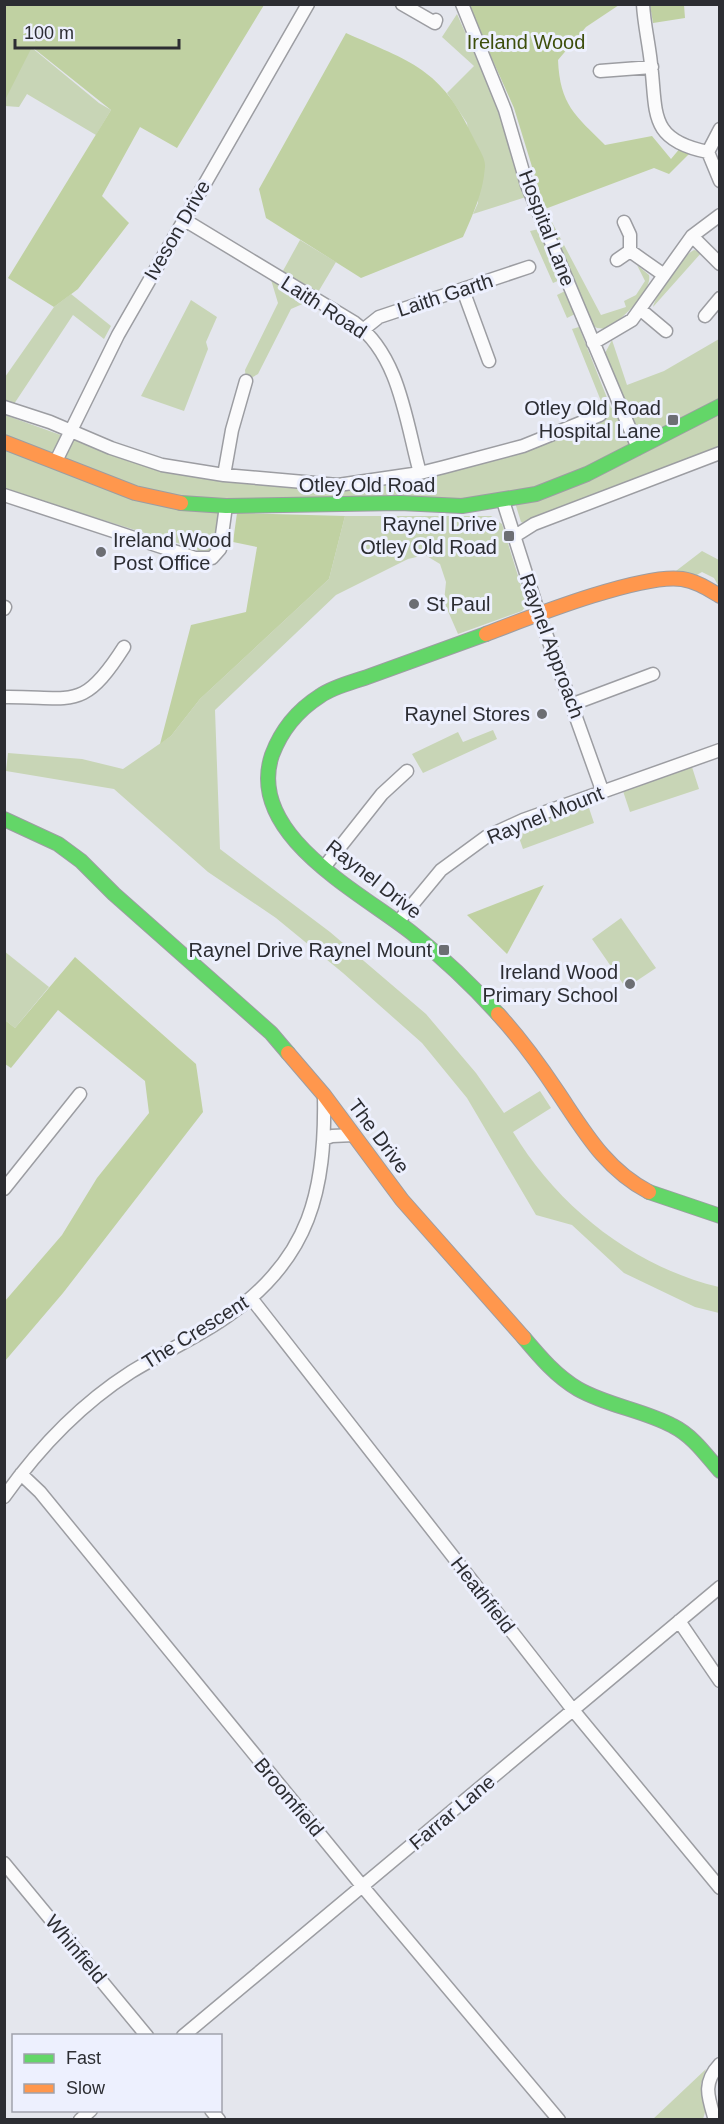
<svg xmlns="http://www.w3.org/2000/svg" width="724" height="2124" font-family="Arial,sans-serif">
  <rect width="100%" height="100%" fill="#e4e6ed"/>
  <!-- green -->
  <path fill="#c8d5b6" d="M457,14L500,111L526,197L473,214L478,203L467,123L447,93L474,66L442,37Z
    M31,47L99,103L111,110L96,135L27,94L19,107L5,106L4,100Z
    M545,209L601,315L626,307L624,301L636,295L645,281L637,265L649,275C653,291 620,321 607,329L597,328L590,324L543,210Z
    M539,229L560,280L553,283L530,231Z
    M300,240L336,262L314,299L291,309L258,374L246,381L245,370L278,303L269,273L279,278Z
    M694,250L702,252L653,307C656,294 682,256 694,250Z
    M565,291L575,314L567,318L557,295Z
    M71,294L111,326L104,339L73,315L14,404L5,401V377L54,307Z
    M191,300L217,317L206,342L208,349L184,411L141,396Z
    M579,327L611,408L622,401L604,355L612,340L627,385L664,371L719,339V448L526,524L521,522L512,493L478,498H222L215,547L209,553H199L197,549L5,490V415L83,443L111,448L162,465L338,485L523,446L605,411L572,329Z
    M345,516H491L502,524L527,605L522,611L458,634L444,602L446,582L440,564L425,555L408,559L336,595L215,710L220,849L330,932L426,1014L476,1073L504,1113L540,1091L551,1108L513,1132C558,1207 634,1267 719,1287V1313L695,1307L624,1273L572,1225L536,1215L467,1098L422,1043L343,973L276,918L208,872L114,789L6,771L8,753L82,759L123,769L171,736L200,699L329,579Z
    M702,551L719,560V587L714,578L702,572L695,576L672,574Z
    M493,730L497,739L423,773L412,754L458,732L463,742Z
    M692,767L699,789L630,812L623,791Z
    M587,802L594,823L523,849L516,829Z
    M621,918L656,968L626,988L592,939Z
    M4,951L49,987L15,1028L5,1020Z
    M706,2069L701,2084L707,2106L703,2119L652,2120Z"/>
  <!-- forest -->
  <path fill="#c0d1a2" d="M4,5H264L177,148L140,127L102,196L129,223L78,289L54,307L8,278L111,110L32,47L5,100Z
    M468,5H619L586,27L558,60C560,105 575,115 605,145L652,136L671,159L681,147L689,154L669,174L654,168L545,209L514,108Z
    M650,5H684L685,18L653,23Z
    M346,33C411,62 441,68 473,137C477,146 486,158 485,167C483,193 473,214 463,237L361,278L266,218L259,189Z
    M237,513L345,516L329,579L200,699L171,736L160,744L191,625L246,612L257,547L233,542Z
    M544,885L507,954L467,915Z
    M75,957L196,1064L203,1112L63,1293L5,1361V1301L62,1235L97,1178L149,1113L145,1081L58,1010L11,1068L5,1064V1020L15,1028Z"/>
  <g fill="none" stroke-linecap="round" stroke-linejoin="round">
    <defs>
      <path id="street" d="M402,4L435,23L436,20
        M462,4L505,110L527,185L638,448
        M643,4C644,24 649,44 651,64C657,113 648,140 708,152
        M600,71L652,67
        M720,129L708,152L720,181
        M183,219L355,323C400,356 406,423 420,473
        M624,222L630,235V251
        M692,236L720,264
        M630,251L664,275
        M617,260L630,251
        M463,290L489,361
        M641,310L666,331
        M705,316L720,298
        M364,329L379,317L529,267
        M593,343L632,320L692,236L720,215
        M4,407L50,422L111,448L162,465L224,475L338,485L420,473L444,467L523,446L600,415L598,410
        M56,461L118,335L308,4
        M224,475L232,430L246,381
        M4,495L195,558H212L220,549L226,506
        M503,501L539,614L602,790
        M515,536L534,524L720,453
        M4,609L5,607
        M4,697C73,696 82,713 124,647
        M573,704L653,674
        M325,866L382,794L407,771
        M398,922L441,870L486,837L523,820L720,750
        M324,1139L332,1136L354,1135
        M4,1189L80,1094
        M251,1298L573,1710L720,1888
        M21,1474L40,1492L363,1887L559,2120
        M4,1497C38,1449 81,1404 131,1372C163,1352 199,1337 229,1315C310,1258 326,1190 324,1096
        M679,1621L720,1681
        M4,1863L147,2036
        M183,2036L720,1587
        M211,2110L219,2120
        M80,2120L91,2110
        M715,2120C708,2097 702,2083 720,2064"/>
      <path id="fast" d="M181,503L226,506L400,503L462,506L536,494L587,474L720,406
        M486,634C447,648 409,662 370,676C354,682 334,686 320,696C298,710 281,731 272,755C245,835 362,893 412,933C442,957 472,985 498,1014
        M4,819L58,844L81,861L114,894L271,1033L288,1053
        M649,1192L720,1216
        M524,1338C540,1357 556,1376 578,1389C608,1406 643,1410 673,1426C693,1436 706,1455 720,1471"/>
      <path id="slow" d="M4,442L135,493L181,503
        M486,634C528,618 641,573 682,579C696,581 708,589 720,596
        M498,1014C520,1038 539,1064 557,1091C584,1131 605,1169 649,1192
        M288,1053L324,1095L402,1200L524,1338"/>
    </defs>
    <!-- street casing -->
    <use href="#street" stroke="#9c9da2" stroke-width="15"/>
    <!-- fast casing -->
    <use href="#fast" stroke="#9c9da2" stroke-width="16"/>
    <!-- slow casing -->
    <use href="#slow" stroke="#9c9da2" stroke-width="16"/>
    <!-- street -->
    <use href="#street" stroke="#fbfbfc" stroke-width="12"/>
    <!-- fast -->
    <use href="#fast" stroke="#63d668" stroke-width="14"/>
    <!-- slow -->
    <use href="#slow" stroke="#ff974d" stroke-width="14"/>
  </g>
  <!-- markers -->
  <g fill="#6c6e73" stroke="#edf0fe" stroke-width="2">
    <rect x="667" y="414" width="12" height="12" rx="3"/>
    <rect x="503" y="530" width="12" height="12" rx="3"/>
    <circle cx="101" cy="552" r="6"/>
    <circle cx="414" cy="604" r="6"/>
    <circle cx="542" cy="714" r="6"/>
    <rect x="438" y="944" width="12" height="12" rx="3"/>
    <circle cx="630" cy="984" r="6"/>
  </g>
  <g text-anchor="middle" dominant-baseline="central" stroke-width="6" stroke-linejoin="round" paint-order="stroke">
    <!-- park labels -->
    <g font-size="20" fill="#3d4e0b" stroke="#edf0fe">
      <text x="526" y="42">Ireland Wood</text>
    </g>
    <!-- street labels -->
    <g font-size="20" fill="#2c2d32" stroke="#edf0fe">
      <text transform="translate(547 228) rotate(69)">Hospital Lane</text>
      <text transform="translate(177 230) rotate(-60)">Iveson Drive</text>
      <text transform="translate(445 295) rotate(-18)">Laith Garth</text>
      <text transform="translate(324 307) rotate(33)">Laith Road</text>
      <text x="367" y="485">Otley Old Road</text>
      <text transform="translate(552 646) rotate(70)">Raynel Approach</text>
      <text transform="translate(545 815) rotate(-22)">Raynel Mount</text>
      <text transform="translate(374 879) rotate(38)">Raynel Drive</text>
      <text transform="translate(379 1136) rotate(53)">The Drive</text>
      <text transform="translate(195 1332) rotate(-32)">The Crescent</text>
      <text transform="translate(483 1595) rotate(52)">Heathfield</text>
      <text transform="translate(289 1797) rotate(50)">Broomfield</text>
      <text transform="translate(452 1812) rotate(-40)">Farrar Lane</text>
      <text transform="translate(76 1949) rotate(50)">Whinfield</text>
    </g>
    <!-- poi labels -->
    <g font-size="20" fill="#2c2d32" stroke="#edf0fe" text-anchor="end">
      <text x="661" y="408">Otley Old Road<tspan x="661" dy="23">Hospital Lane</tspan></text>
      <text x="497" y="524">Raynel Drive<tspan x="497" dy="23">Otley Old Road</tspan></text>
      <text x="113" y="540" text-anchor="start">Ireland Wood<tspan x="113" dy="23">Post Office</tspan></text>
      <text x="426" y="604" text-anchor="start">St Paul</text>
      <text x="530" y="714">Raynel Stores</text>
      <text x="432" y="950">Raynel Drive Raynel Mount</text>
      <text x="618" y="972">Ireland Wood<tspan x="618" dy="23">Primary School</tspan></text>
    </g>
  </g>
  <!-- border -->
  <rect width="724" height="2124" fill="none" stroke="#2c2d32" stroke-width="12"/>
  <!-- legend -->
  <rect x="12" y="2034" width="210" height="78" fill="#edf0fe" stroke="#a0a2ac" stroke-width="1.5"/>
  <rect x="24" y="2054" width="30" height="9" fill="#63d668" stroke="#a0a2ac" stroke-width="1.5"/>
  <text x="66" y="2064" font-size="18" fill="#2c2d32">Fast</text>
  <rect x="24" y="2084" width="30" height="9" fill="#ff974d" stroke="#a0a2ac" stroke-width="1.5"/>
  <text x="66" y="2094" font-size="18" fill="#2c2d32">Slow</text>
  <!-- scale -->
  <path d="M15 39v9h164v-9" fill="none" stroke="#2c2d32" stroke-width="3"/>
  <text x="24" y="39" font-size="18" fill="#2c2d32" stroke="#edf0fe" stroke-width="4.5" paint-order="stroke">100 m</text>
</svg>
